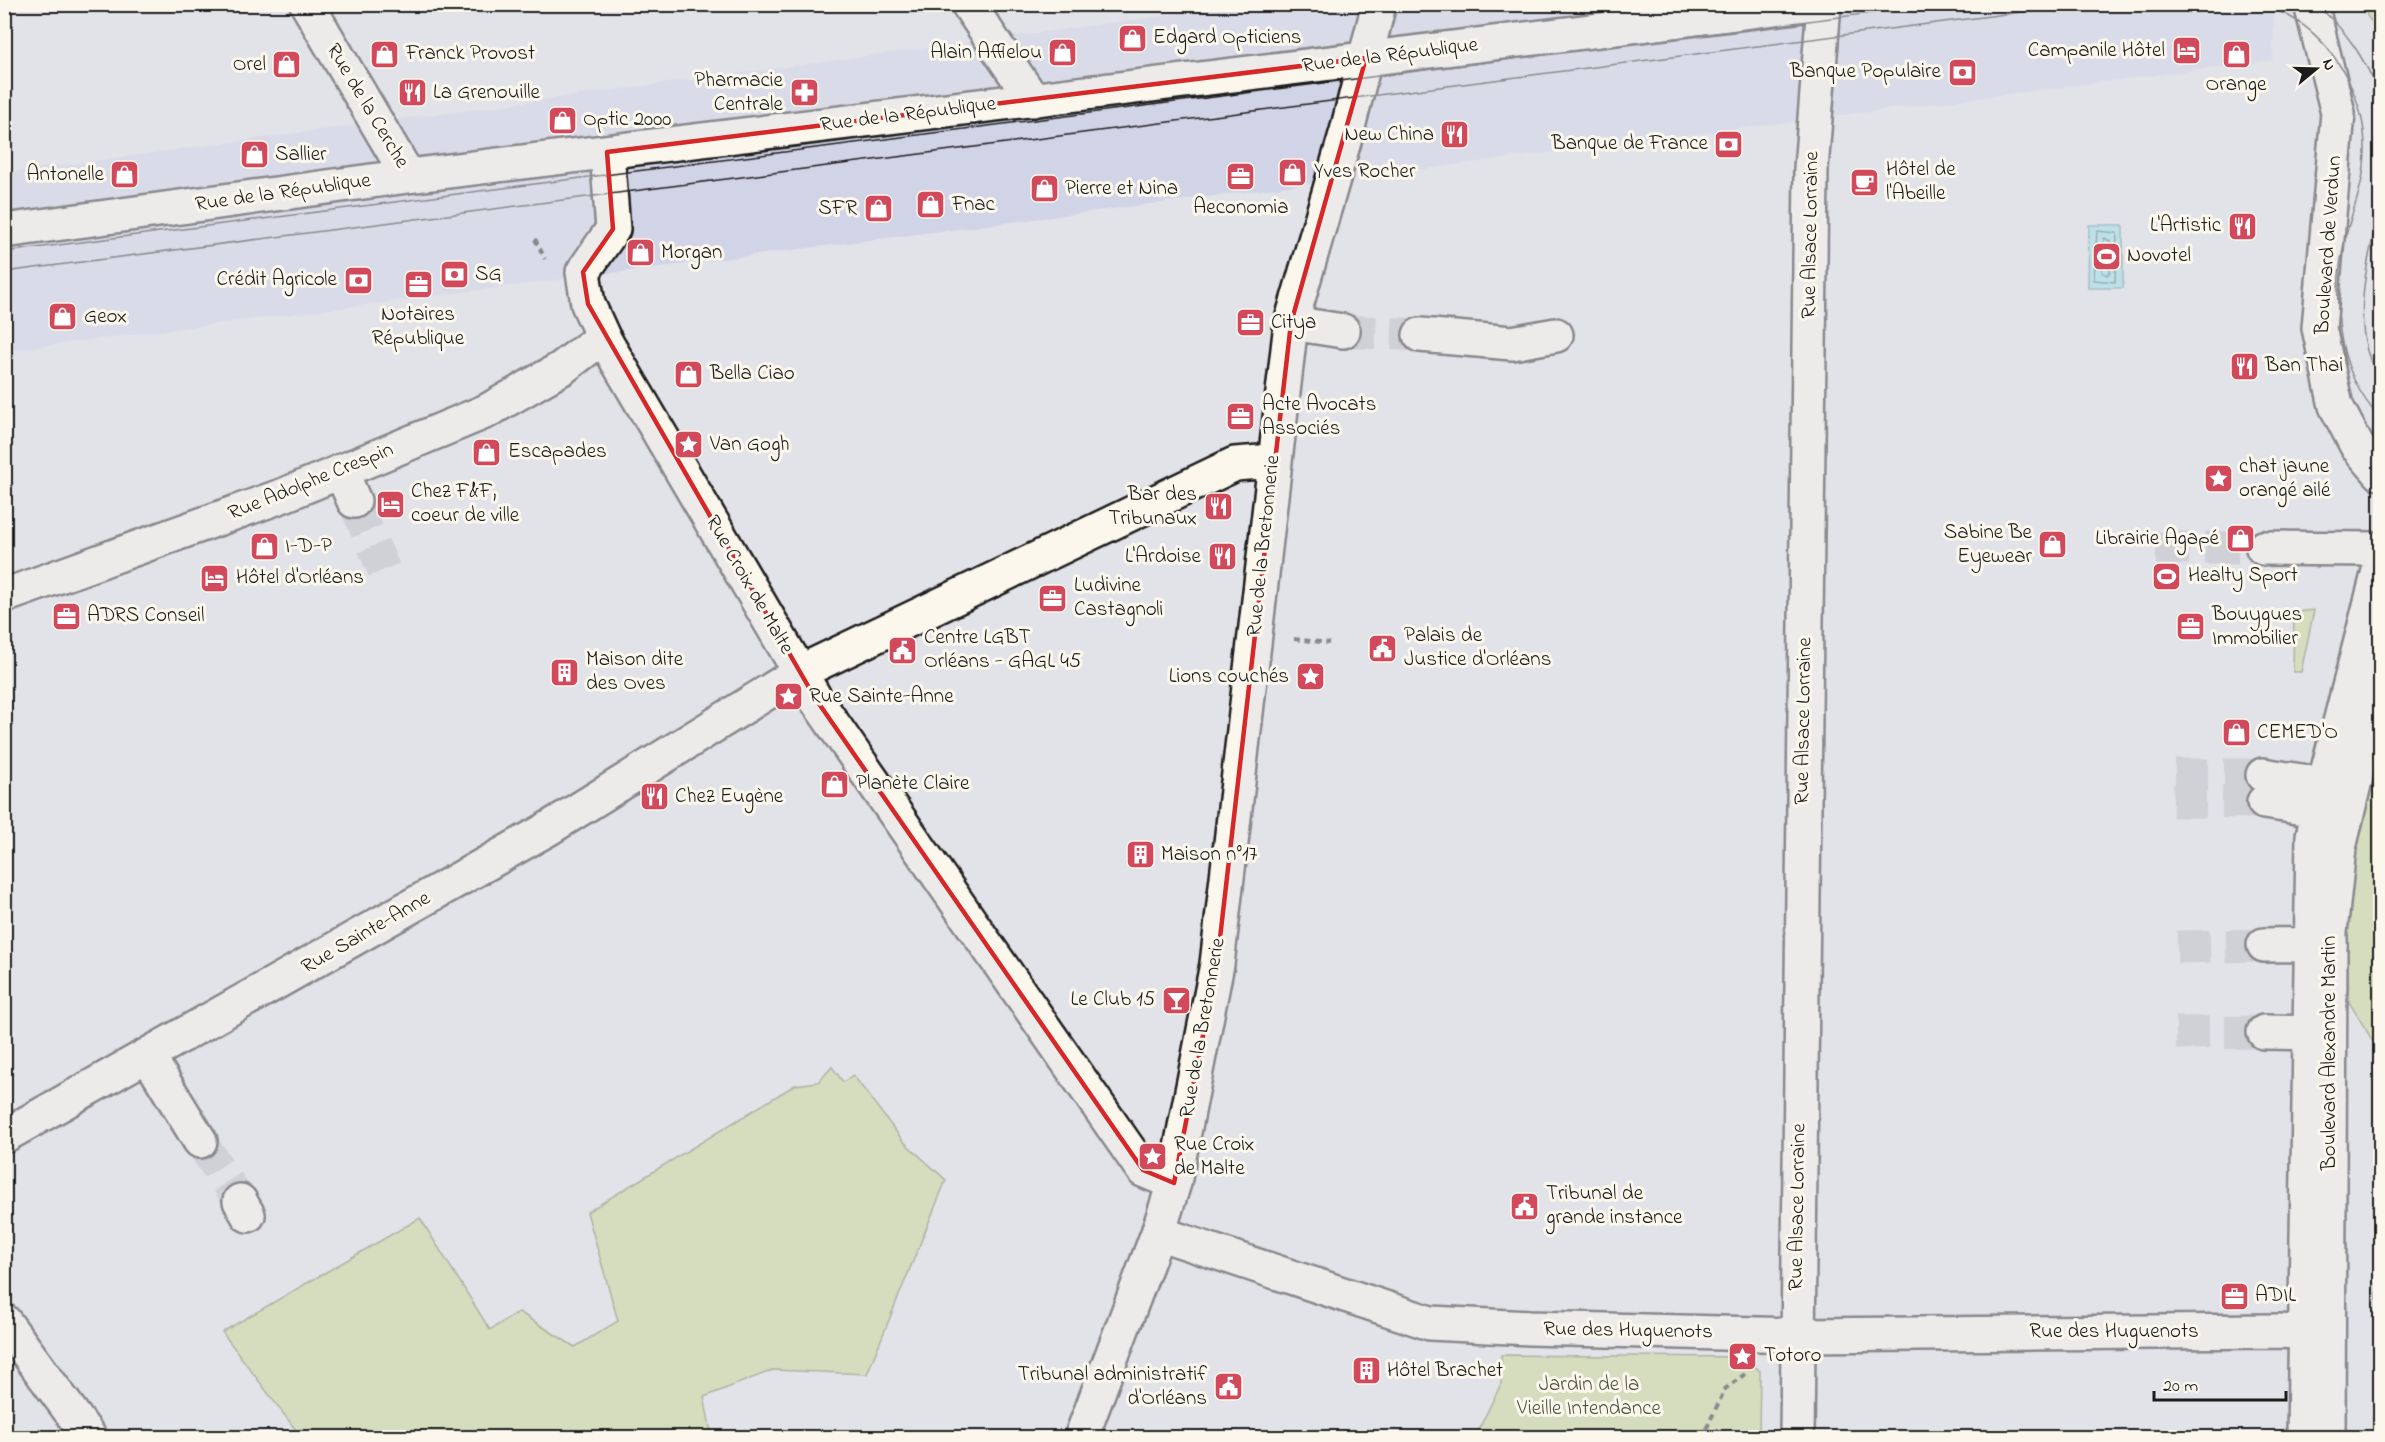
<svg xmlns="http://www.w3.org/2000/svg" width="2385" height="1442" font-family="'Indie Flower',sans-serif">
  <rect width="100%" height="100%" fill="#e2e2e9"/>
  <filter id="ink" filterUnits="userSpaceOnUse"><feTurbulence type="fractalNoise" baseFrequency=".0167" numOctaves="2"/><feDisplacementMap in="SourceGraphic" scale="12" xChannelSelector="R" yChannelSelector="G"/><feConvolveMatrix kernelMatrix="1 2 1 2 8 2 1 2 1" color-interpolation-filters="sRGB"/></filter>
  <g filter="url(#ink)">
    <!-- built -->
    <path fill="#d1d3e7" d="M1243,5H2274L2273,60L5,351L4,173Z"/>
    <!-- green -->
    <path fill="#c7d689" stroke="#727952" stroke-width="1.5" d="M2380,5V33L2367,16L2365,6Z
      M2314,610L2301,672H2293L2294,612Z
      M2380,729V1317H2377L2374,1043L2349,1002L2347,939L2354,840Z
      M832,1067L843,1082L853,1075L903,1141L946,1180L867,1374L773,1370L704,1397L712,1437H301L222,1332L420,1218L490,1330L519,1312L575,1347L618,1321L587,1212L795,1085L818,1082Z
      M1501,1355L1745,1357L1760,1371L1759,1437H1475L1501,1384Z"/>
    <!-- water -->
    <path fill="#8fe0e8" stroke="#619296" stroke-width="1.5" d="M2089,225H2123V288H2088Z"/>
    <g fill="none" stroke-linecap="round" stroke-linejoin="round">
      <!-- shore -->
      <path stroke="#4a6a6e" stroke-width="1.5" d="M2097,231L2117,233L2115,282L2094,280Z
        M2104,238L2110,241V272L2107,275L2102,272Z"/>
      <!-- minor-tunnel -->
      <path stroke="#babac0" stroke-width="33" stroke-dasharray="33 16" stroke-linecap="butt" d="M1343,331L1420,335
        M354,501L384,570
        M2156,548H2263
        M2175,775H2263
        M2173,801L2264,802
        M2177,947L2264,945
        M2176,1033L2264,1032
        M200,1141L240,1201"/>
      <defs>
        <path id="minor" d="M307,4L408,176
          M968,4L1033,100
          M2311,4L2338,113L2319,328L2336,406L2357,446L2380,473
          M607,152L613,229L583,272L588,304L603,337L815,698L1143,1170L1174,1183
          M4,231L408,176L1812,4
          M1291,323L1343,331
          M1420,335L1512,343L1556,335
          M341,471L354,501
          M2263,548L2380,549
          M4,596L284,495L487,411L562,368L603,337
          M2263,775L2344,788
          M2264,802L2339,813
          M2264,945L2330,944
          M2264,1032L2329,1033
          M148,1056L200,1141
          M4,1136L546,830L800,672L1235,464L1273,461
          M240,1201L248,1215
          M1158,1233L1430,1323L1530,1328L1797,1335L2279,1331L2328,1334
          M4,1321L90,1438
          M1081,1438L1158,1233L1174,1183L1217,964L1291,323L1347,131L1379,4
          M1797,1438L1811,169L1824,4
          M2304,1438L2313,836L2324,785L2380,567"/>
        <path id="major" d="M2328,1438L2330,932L2339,848L2380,674"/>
      </defs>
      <!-- minor casing -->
      <use href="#minor" stroke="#1c1c1c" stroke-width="38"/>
      <!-- major casing -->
      <use href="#major" stroke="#1c1c1c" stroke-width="38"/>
      <!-- path -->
      <path stroke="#1c1c1c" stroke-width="4" stroke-dasharray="6 4.5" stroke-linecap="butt" d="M535,239L545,259
        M1294,639L1329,643
        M1702,1438L1725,1389L1745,1374"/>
      <!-- minor -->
      <use href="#minor" stroke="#fbf7ec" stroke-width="33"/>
      <!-- major -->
      <use href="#major" stroke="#fbf7ec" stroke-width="33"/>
      <!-- tram -->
      <path stroke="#1c1c1c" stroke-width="1.5" d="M2257,4C2267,8 2278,11 2287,15C2339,43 2371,108 2364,166C2362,188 2354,207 2348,228C2330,292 2333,368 2380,418
        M2315,4C2348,31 2363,57 2380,94
        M2380,209C2367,259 2348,333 2380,379
        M4,252L1941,4
        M4,272L2084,4"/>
    </g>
  </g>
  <!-- marked area -->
  <path d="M0 0H2385V1442H0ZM1366,58L1291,323L1217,964L1174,1183L1143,1170L815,698L588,304L583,272L613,229L607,152Z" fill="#e2e2e9" fill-opacity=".55" fill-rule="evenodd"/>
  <path fill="none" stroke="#d62828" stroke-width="4.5" stroke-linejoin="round" d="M1366,58L1291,323L1217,964L1174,1183L1143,1170L815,698L588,304L583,272L613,229L607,152Z"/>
  <!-- icons -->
  <defs>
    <symbol id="shop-square" viewBox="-11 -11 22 22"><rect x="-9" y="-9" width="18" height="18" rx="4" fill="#d1495b" stroke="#fbf7ec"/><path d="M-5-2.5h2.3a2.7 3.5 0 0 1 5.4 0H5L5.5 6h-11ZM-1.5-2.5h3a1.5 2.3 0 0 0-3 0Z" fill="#fff"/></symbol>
    <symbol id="hotel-square" viewBox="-11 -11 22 22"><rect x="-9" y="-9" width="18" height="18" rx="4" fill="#d1495b" stroke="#fbf7ec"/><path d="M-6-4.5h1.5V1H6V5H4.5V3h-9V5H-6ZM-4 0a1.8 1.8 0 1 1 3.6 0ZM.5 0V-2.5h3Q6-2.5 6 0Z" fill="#fff"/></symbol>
    <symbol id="bank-square" viewBox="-11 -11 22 22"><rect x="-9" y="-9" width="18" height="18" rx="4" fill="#d1495b" stroke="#fbf7ec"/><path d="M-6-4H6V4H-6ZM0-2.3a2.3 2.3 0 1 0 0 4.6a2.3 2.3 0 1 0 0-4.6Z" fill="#fff"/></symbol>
    <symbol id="restaurant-square" viewBox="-11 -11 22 22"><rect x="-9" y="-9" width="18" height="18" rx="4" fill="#d1495b" stroke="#fbf7ec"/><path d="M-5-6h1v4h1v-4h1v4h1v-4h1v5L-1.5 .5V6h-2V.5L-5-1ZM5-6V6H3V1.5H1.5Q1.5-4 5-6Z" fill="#fff"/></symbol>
    <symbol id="pharmacy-square" viewBox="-11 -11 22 22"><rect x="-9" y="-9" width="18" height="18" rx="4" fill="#d1495b" stroke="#fbf7ec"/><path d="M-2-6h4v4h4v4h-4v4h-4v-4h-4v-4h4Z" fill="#fff"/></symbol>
    <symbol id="office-square" viewBox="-11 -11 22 22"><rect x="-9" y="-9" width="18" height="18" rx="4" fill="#d1495b" stroke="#fbf7ec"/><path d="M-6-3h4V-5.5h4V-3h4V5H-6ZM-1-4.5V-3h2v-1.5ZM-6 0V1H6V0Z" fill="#fff"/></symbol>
    <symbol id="cafe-square" viewBox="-11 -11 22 22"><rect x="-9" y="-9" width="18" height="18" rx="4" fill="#d1495b" stroke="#fbf7ec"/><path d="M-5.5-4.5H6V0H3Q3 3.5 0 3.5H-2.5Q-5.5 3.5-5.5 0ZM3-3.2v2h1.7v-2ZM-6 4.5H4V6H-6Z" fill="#fff"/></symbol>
    <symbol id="stadium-square" viewBox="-11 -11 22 22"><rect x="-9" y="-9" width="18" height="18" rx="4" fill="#d1495b" stroke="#fbf7ec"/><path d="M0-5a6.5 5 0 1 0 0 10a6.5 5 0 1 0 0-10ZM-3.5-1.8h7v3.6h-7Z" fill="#fff"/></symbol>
    <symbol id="sight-square" viewBox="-11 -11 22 22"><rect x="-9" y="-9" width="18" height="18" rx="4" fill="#d1495b" stroke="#fbf7ec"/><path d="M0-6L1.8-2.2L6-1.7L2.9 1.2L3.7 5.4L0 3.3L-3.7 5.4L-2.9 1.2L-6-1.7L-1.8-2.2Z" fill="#fff"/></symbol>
    <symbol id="civic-square" viewBox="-11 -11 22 22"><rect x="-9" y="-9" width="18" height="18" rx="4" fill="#d1495b" stroke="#fbf7ec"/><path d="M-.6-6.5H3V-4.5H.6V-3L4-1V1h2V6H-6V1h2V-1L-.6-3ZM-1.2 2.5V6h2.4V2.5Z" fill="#fff"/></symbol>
    <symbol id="building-square" viewBox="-11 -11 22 22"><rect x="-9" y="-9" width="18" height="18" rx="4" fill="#d1495b" stroke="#fbf7ec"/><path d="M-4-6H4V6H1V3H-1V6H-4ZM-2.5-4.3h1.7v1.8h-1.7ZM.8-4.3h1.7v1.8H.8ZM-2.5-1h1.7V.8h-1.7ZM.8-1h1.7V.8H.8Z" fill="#fff"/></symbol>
    <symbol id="bar-square" viewBox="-11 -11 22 22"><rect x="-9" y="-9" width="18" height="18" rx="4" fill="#d1495b" stroke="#fbf7ec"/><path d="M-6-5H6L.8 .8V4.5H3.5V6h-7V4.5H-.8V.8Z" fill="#fff"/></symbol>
  </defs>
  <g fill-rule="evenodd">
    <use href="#shop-square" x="1116" y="22" width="33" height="33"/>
    <use href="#hotel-square" x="2170" y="34" width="33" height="33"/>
    <use href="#shop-square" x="1046" y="36" width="33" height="33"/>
    <use href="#shop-square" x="368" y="38" width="33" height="33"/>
    <use href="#shop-square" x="2220" y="38" width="33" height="33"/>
    <use href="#shop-square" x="270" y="48" width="33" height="33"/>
    <use href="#bank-square" x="1946" y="56" width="33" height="33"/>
    <use href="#restaurant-square" x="396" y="76" width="33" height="33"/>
    <use href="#pharmacy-square" x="788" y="76" width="33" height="33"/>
    <use href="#shop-square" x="546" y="104" width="33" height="33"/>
    <use href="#restaurant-square" x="1438" y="118" width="33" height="33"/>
    <use href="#bank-square" x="1712" y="128" width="33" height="33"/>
    <use href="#shop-square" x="238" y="138" width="33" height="33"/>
    <use href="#shop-square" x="1276" y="156" width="33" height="33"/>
    <use href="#shop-square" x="108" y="158" width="33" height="33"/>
    <use href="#office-square" x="1224" y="160" width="33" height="33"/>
    <use href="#cafe-square" x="1848" y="166" width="33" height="33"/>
    <use href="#shop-square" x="1028" y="172" width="33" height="33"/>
    <use href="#shop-square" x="914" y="188" width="33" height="33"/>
    <use href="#shop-square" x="862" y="192" width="33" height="33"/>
    <use href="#restaurant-square" x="2226" y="210" width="33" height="33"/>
    <use href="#shop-square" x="624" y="236" width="33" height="33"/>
    <use href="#stadium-square" x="2090" y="240" width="33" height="33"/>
    <use href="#bank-square" x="438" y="258" width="33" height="33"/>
    <use href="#bank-square" x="342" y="264" width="33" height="33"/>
    <use href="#office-square" x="402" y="268" width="33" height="33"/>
    <use href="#shop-square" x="46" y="300" width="33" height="33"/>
    <use href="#office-square" x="1234" y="306" width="33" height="33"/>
    <use href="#restaurant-square" x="2228" y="350" width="33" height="33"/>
    <use href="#shop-square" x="672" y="358" width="33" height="33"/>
    <use href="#office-square" x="1224" y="400" width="33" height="33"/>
    <use href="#sight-square" x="672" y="428" width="33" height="33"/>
    <use href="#shop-square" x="470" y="436" width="33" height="33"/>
    <use href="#sight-square" x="2202" y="462" width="33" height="33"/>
    <use href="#hotel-square" x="374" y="488" width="33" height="33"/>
    <use href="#restaurant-square" x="1202" y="490" width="33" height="33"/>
    <use href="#shop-square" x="2224" y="522" width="33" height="33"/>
    <use href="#shop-square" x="2036" y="528" width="33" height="33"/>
    <use href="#shop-square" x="248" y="530" width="33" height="33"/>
    <use href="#restaurant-square" x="1206" y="540" width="33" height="33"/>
    <use href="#stadium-square" x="2150" y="560" width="33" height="33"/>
    <use href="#hotel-square" x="198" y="562" width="33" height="33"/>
    <use href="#office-square" x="1036" y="582" width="33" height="33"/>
    <use href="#office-square" x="50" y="600" width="33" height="33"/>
    <use href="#office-square" x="2174" y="610" width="33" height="33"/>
    <use href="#civic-square" x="1366" y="632" width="33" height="33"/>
    <use href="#civic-square" x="886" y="634" width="33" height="33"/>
    <use href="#building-square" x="548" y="656" width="33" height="33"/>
    <use href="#sight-square" x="1294" y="660" width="33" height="33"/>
    <use href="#sight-square" x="772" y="680" width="33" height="33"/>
    <use href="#shop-square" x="2220" y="716" width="33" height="33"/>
    <use href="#shop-square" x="818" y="768" width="33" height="33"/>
    <use href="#restaurant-square" x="638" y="780" width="33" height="33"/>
    <use href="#building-square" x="1124" y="838" width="33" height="33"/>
    <use href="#bar-square" x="1160" y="984" width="33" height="33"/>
    <use href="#sight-square" x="1136" y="1140" width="33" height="33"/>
    <use href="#civic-square" x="1508" y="1190" width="33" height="33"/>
    <use href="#office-square" x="2218" y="1280" width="33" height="33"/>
    <use href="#sight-square" x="1726" y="1340" width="33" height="33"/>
    <use href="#building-square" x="1350" y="1354" width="33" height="33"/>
    <use href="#civic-square" x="1212" y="1370" width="33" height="33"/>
  </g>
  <g text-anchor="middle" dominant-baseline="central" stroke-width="6" stroke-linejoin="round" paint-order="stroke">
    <!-- poi labels -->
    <g font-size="21" fill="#1c1c1c" stroke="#fbf7ec" text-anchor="start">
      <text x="1153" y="38">Edgard Opticiens</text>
      <text x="2165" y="51" text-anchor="end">Campanile Hôtel</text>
      <text x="1042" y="53" text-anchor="end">Alain Afflelou</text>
      <text x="406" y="54">Franck Provost</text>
      <text x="266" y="65" text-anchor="end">Orel</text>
      <text x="1941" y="72" text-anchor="end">Banque Populaire</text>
      <text x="783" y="81" text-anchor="end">Pharmacie<tspan x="783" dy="24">Centrale</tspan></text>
      <text x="2236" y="85" text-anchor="middle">Orange</text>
      <text x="433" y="93">La Grenouille</text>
      <text x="583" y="120">Optic 2000</text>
      <text x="1434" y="135" text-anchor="end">New China</text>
      <text x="1708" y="144" text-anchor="end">Banque de France</text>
      <text x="275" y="155">Sallier</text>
      <text x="1886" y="170">Hôtel de<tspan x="1886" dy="24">l'Abeille</tspan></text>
      <text x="1314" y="172">Yves Rocher</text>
      <text x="104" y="175" text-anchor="end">Antonelle</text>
      <text x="1065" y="189">Pierre et Nina</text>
      <text x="952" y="205">Fnac</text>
      <text x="1241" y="208" text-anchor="middle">Aeconomia</text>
      <text x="857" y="209" text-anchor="end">SFR</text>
      <text x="2221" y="226" text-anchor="end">L'Artistic</text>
      <text x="661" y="253">Morgan</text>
      <text x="2127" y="256">Novotel</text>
      <text x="475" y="275">SG</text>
      <text x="337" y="280" text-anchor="end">Crédit Agricole</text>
      <text x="418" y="315" text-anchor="middle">Notaires<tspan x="418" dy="24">République</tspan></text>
      <text x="84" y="317">Geox</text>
      <text x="1271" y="323">Citya</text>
      <text x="2265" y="366">Ban Thai</text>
      <text x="710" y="374">Bella Ciao</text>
      <text x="1262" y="405">Acte Avocats<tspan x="1262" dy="24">Associés</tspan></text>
      <text x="710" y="445">Van Gogh</text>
      <text x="508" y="452">Escapades</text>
      <text x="2239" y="467">chat jaune<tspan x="2239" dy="24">orangé ailé</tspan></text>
      <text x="411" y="492">Chez F&amp;F,<tspan x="411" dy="24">coeur de ville</tspan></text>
      <text x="1197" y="495" text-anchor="end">Bar des<tspan x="1197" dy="24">Tribunaux</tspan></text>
      <text x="2032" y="533" text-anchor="end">Sabine Be<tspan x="2032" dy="24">Eyewear</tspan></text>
      <text x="2219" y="539" text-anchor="end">Librairie Agapé</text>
      <text x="285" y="547">I-D-P</text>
      <text x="1201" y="557" text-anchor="end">L'Ardoise</text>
      <text x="2188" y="576">Healty Sport</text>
      <text x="236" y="578">Hôtel d'Orléans</text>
      <text x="1074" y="586">Ludivine<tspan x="1074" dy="24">Castagnoli</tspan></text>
      <text x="2212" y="615">Bouygues<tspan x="2212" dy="24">Immobilier</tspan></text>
      <text x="87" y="616">ADRS Conseil</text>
      <text x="1404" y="636">Palais de<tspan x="1404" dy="24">Justice d'Orléans</tspan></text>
      <text x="924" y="638">Centre LGBT<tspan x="924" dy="24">Orléans - GAGL 45</tspan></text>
      <text x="586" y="660">Maison dite<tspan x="586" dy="24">des Oves</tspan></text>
      <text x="1289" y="677" text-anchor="end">Lions couchés</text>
      <text x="809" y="697">Rue Sainte-Anne</text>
      <text x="2257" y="733">CEMED'O</text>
      <text x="856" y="784">Planète Claire</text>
      <text x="675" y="797">Chez Eugène</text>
      <text x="1161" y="855">Maison n°17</text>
      <text x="1155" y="1000" text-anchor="end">Le Club 15</text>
      <text x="1174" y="1145">Rue Croix<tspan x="1174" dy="24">de Malte</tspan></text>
      <text x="1546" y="1194">Tribunal de<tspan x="1546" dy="24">grande instance</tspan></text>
      <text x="2255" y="1296">ADIL</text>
      <text x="1764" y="1356">Totoro</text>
      <text x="1387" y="1371">Hôtel Brachet</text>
      <text x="1207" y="1375" text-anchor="end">Tribunal administratif<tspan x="1207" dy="24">d'Orléans</tspan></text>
    </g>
    <!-- street labels -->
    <g font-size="21" fill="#1c1c1c" stroke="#fbf7ec">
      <text transform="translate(1390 56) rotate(-7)">Rue de la République</text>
      <text transform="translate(367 106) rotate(59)">Rue de la Cerche</text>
      <text transform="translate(908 115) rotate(-7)">Rue de la République</text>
      <text transform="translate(283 193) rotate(-8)">Rue de la République</text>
      <text transform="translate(1811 235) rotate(-89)">Rue Alsace Lorraine</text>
      <text transform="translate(2329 245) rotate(-86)">Boulevard de Verdun</text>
      <text transform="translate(311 482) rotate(-22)">Rue Adolphe Crespin</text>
      <text transform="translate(1264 546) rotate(-84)">Rue de la Bretonnerie</text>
      <text transform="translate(749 585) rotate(60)">Rue Croix de Malte</text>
      <text transform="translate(1804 721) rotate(-89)">Rue Alsace Lorraine</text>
      <text transform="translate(366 933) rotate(-30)">Rue Sainte-Anne</text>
      <text transform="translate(1203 1028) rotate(-80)">Rue de la Bretonnerie</text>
      <text transform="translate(2330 1053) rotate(-90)">Boulevard Alexandre Martin</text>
      <text transform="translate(1798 1207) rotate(-89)">Rue Alsace Lorraine</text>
      <text transform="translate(1628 1331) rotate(1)">Rue des Huguenots</text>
      <text x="2114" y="1332">Rue des Huguenots</text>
    </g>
    <!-- park labels -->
    <g font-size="21" fill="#4f543d" stroke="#fbf7ec">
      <text x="1589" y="1385">Jardin de la<tspan x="1589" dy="24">Vieille Intendance</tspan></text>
    </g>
  </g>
  <!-- margin -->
  <rect width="2385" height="1442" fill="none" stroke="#fbf7ec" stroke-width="24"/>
  <rect x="12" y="12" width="2361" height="1418" fill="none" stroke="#1c1c1c" stroke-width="2" filter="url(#ink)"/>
  <!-- north arrow -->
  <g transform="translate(2316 69) rotate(71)" stroke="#fbf7ec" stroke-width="4.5" paint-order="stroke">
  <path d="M0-4.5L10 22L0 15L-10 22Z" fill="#1c1c1c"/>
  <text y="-9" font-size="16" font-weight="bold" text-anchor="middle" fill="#1c1c1c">N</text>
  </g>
  <!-- scale -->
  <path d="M2154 1391v9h132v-9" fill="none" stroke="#1c1c1c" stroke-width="3"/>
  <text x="2163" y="1391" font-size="18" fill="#1c1c1c" stroke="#fbf7ec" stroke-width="4.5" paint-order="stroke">20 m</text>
</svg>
